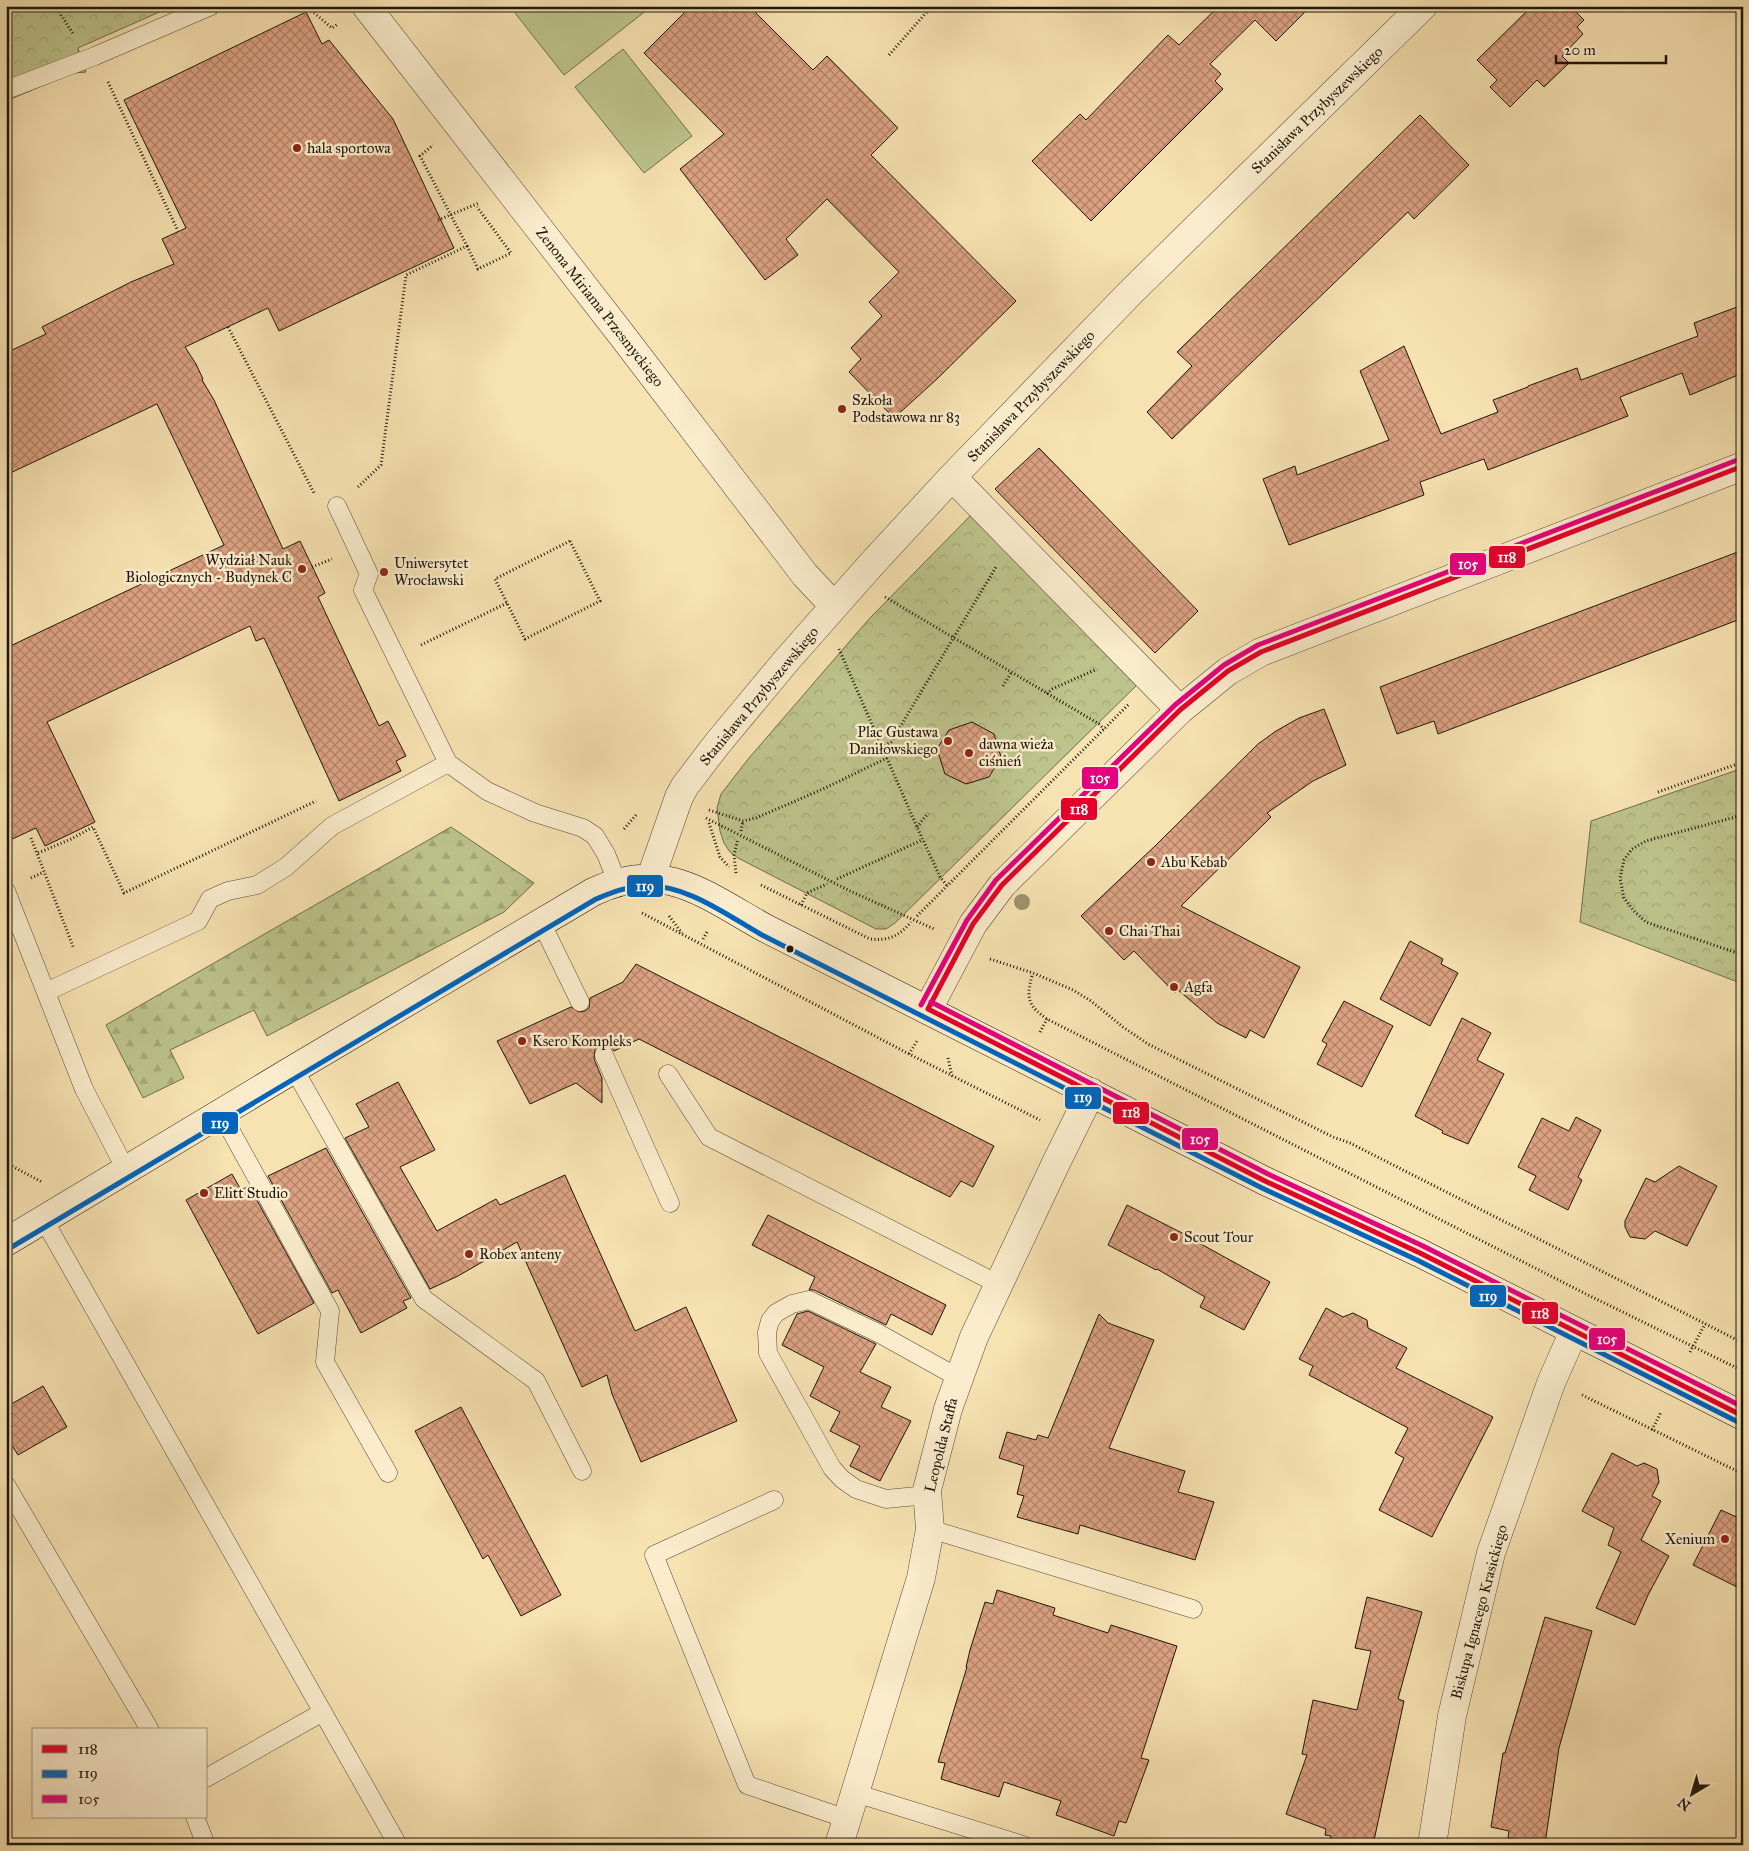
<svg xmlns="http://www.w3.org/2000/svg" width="1749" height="1851" font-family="'IM FELL Great Primer',serif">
  <defs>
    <pattern id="forest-firs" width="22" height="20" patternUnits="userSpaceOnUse" patternTransform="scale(1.25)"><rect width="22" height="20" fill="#bdc38b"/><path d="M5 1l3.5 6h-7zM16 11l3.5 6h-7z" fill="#a2a777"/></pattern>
    <pattern id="park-crowns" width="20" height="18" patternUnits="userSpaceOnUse" patternTransform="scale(1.25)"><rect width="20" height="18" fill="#bdc38b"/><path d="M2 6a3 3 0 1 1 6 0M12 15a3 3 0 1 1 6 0" fill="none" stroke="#a2a777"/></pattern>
    <pattern id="building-cross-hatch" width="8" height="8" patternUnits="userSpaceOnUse" patternTransform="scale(1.25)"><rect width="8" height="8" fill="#dba181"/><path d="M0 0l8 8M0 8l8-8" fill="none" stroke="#b18268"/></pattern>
  </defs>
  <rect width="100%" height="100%" fill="#f7e2b1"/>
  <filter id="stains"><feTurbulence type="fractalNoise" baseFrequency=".004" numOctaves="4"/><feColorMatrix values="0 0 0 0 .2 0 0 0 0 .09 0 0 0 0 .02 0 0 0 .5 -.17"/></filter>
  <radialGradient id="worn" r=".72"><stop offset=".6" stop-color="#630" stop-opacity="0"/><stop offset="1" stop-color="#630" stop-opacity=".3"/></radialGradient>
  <!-- forest -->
  <path fill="url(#forest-firs)" stroke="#6e6c4c" d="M451,827L534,883L504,912L267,1036L254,1010L170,1050L184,1078L143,1098L106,1025Z"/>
  <!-- park -->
  <path fill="url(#park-crowns)" stroke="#6e6c4c" d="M6,6H173L78,48L86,72L73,73L6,101Z
    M974,512L1138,684L895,923L886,929H876L738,858L730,852L724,843L720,831L717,808L721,794L749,758L869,619Z
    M1743,768V984L1580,922L1591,821Z"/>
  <!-- pitch -->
  <path fill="#bdc38b" stroke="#6e6c4c" d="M514,6H652L564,75L511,8Z
    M623,49L692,136L644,173L575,87Z"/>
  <!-- building -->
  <path fill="url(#building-cross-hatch)" stroke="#1f160c" d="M691,6H749L813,70L827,56L898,128L871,155L1016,301L938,378L894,418L849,372L861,359L851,348L882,316L869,302L899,272L827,199L786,239L798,255L765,280L680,169L724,134L644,53Z
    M1219,6H1311L1276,41L1255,20L1210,64L1221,74L1215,81L1223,89L1091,221L1032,161L1080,114L1086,120L1168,35L1179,45Z
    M1532,6H1570L1584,20L1577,27L1583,34L1562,56L1569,63L1544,87L1537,80L1510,107L1490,87L1497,80L1477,60Z
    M306,12L322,44L329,40L393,119L454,248L279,331L268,308L185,347L196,364L203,379L202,380L214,400L283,549L300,541L325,593L318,597L379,726L388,721L406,756L396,761L401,771L339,801L264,638L256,641L250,626L47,722L95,822L45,846L36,828L6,842V648L224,545L157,404L6,475V353L46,334L42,327L131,282L174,264L162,239L186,228L124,100Z
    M1420,115L1469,165L1414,219L1408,212L1172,439L1147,412L1192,366L1177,352Z
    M1737,307L1743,323V373L1690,395L1682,373L1620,397L1628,416L1488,470L1484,459L1420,482L1424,495L1289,545L1263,479L1295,466L1297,475L1389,440L1360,371L1404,346L1441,434L1498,412L1493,400L1528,387V386L1577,368L1581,380L1698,336L1694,323Z
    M1039,448L1198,611L1155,653L995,489Z
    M1743,550V618L1438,734L1434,721L1397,734L1380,687Z
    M1324,709L1346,765L1313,781L1267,813L1271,817L1181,906L1300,967L1264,1038L1250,1030L1246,1038L1217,1023L1178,990L1175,993L1134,951L1124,960L1081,916L1156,845L1258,744L1276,731L1299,718Z
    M972,722L994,734L1001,757L989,777L966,784L945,774L937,749L949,730Z
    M1410,941L1443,959L1441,964L1458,973L1430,1026L1380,999Z
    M636,964L994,1146L973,1187L961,1181L950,1197L639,1039L614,1051L610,1046L605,1044L599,1046L595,1049L594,1059L602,1078V1103L576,1083L530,1104L497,1041L571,1007L579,1012L585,1011L589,1008L590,998L623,982Z
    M1344,1001L1393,1026L1362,1087L1317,1064L1327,1044L1322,1041Z
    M1462,1018L1491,1033L1477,1060L1504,1074L1468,1144L1442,1133L1443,1131L1415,1116Z
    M398,1082L435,1150L400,1167L437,1231L496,1199L500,1205L565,1175L635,1331L686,1307L737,1421L641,1462L612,1394L607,1375L582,1387L517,1242L458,1276L430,1289L345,1138L369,1127L356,1104Z
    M1576,1117L1601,1130L1578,1177L1582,1180L1568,1210L1529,1190L1536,1176L1518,1167L1542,1118L1569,1131Z
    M326,1148L411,1298L403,1301L407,1308L361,1333L338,1290L332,1293L268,1176Z
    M1679,1166L1717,1186L1687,1246L1655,1231L1645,1239L1630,1237L1625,1227V1221L1646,1178L1655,1182Z
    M232,1174L241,1190L249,1186L314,1303L258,1334L186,1200Z
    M1127,1205L1190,1237V1238L1270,1282L1244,1330L1200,1307L1205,1297L1157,1269L1156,1270L1108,1245Z
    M768,1215L946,1305L932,1335L891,1314L886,1325L814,1290H809L815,1277L752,1245Z
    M1326,1308L1343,1317L1353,1313L1367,1320L1368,1328L1407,1348L1396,1368L1493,1417L1432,1537L1379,1510L1404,1458L1395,1453L1408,1428L1309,1375L1313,1366L1299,1359Z
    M808,1311L876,1344L860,1372L891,1387L881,1407L911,1421L880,1481L850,1466L860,1446L830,1431L840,1412L810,1396L824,1367L782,1345L797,1314Z
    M1099,1314L1108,1323L1154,1340L1109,1448L1185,1471L1178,1492L1214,1502L1195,1560L1080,1525L1078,1534L1017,1517L1024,1496L1017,1494L1024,1466L999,1458L1007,1432L1036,1440L1038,1435L1048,1438Z
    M43,1386L67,1427L18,1455L6,1436V1407Z
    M461,1407L561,1595L521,1616L488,1555L483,1559L415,1431Z
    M1612,1453L1637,1466L1644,1463L1657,1469L1659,1482L1652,1496L1661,1501L1641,1540L1669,1556L1648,1595L1635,1625L1596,1608L1621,1552L1608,1545L1614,1528L1582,1511Z
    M1721,1510L1743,1520V1590L1693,1565Z
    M997,1590L1055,1608L1053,1615L1108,1633L1111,1625L1177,1646L1141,1758L1149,1760L1126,1823L1119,1821L1114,1836L1056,1815L1061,1801L1004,1782L999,1797L941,1779L945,1763L938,1762L967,1667H966L970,1650L985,1602L993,1604Z
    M1367,1597L1422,1612L1398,1699L1404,1701L1373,1845H1330L1331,1836L1325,1835L1326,1829L1286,1814L1307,1755L1302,1754L1313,1700L1357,1710L1371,1651L1355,1648Z
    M1545,1617L1592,1631L1559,1748L1545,1844L1508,1838L1509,1831L1491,1827L1503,1753H1505Z"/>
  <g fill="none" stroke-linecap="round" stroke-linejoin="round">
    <defs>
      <path id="lane" d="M6,90L95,56L211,6
        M337,506L369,574L363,590L448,763L487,791L535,813L583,828L595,836L606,854L617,882
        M6,891L84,1089L126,1170
        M541,922L580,1002
        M46,992L198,921L210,899L228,891L257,885L286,867L332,826L448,763
        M604,1055L670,1203
        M294,1069L424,1299L536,1381L582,1471
        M668,1074L709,1137L998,1284
        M221,1113L330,1311L325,1362L388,1473
        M44,1220L398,1845
        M6,1485L150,1730
        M927,1495L886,1499L856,1489L842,1479L832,1468L768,1353L767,1332L770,1321L776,1313L792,1304L809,1300L878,1333L959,1378
        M774,1500L654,1555L747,1785L847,1819
        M930,1529L1193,1609
        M206,1778L323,1712
        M855,1793L1023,1845
        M195,1817L206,1845"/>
      <path id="street" d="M366,6L621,334L805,575L834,606
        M952,477L1180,710
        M651,877L679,797L685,786L717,744L786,661L869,567L952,477L1130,293L1423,6
        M928,1009L973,924L1002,885L1180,710L1228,671L1261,652L1743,466
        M839,1845L921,1578L930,1529L927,1490L948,1409L974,1337L1056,1163L1091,1092
        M1432,1845L1452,1716L1491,1553L1551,1383L1574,1331"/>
      <path id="secondary" d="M6,1242L294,1069L593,892C663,858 704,894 765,928L1265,1181L1420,1253L1743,1416"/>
    </defs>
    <!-- lane casing -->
    <use href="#lane" stroke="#554935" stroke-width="19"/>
    <!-- street casing -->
    <use href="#street" stroke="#554935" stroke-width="29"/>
    <!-- secondary casing -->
    <use href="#secondary" stroke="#1f160c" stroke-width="29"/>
    <!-- path -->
    <path stroke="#1f160c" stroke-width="3" stroke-dasharray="1 2.5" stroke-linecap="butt" d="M55,6L74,35
      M306,6L332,28L338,24
      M889,55L932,6
      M108,82L178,231
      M438,220L479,203
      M467,246L478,269L511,253L477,207
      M228,327L314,493
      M358,487L381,465L406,275L467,246L420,156L433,145
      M570,541L600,601L525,639L495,579Z
      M312,567L332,559
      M885,597L1099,724L1104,729
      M421,645L507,603
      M839,649L917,827L940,877L948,887
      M1003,686L1011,673
      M1047,694L1052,689L1095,670
      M882,748L891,742L996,567
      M1658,792L1743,762
      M709,810L743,821L756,818L823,789L887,758
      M1743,815L1646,841L1632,849L1624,860L1620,878L1624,898L1634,911L1646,922L1743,955
      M706,818L850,891L934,929
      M709,823L720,857L729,867
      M917,827L928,813
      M624,829L636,815
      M741,831L743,821
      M31,838L74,949
      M38,853L71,839L93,827L124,893L316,801
      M1743,865C1738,884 1737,899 1743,917
      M736,873L734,855L738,839
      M31,878L44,872
      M837,879L922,840
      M761,885L870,939C889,941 899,936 911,922
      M801,905L807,893L827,884
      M642,913L909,1054L1040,1120
      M669,916L682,933
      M917,916L1129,704
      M703,939L707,932
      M990,959L1033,973L1073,990L1091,1001L1123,1027L1148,1044L1333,1137L1350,1143L1743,1343
      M1032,976C1026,998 1028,1006 1047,1019L1588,1295L1743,1371
      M1040,1032L1047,1019
      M909,1054L917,1041
      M948,1058L952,1076
      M6,1163L42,1182
      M1690,1352L1705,1324
      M1582,1395L1743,1474
      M1652,1430L1661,1412"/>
    <!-- lane -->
    <use href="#lane" stroke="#faeccc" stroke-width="18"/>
    <!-- street -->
    <use href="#street" stroke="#faeccc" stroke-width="28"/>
    <!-- secondary -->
    <use href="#secondary" stroke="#faeccc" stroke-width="28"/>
    <defs>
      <path id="bus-1" d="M928,1009L973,924L1002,885L1180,710L1228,671L1261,652L1743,466
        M928,1009L1265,1181L1420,1253L1743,1416"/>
      <path id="bus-2" d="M10,1248L596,899C611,893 625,887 641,886C685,883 725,914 762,935L1262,1188L1417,1260L1740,1423"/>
      <path id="bus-3" d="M931,1002L1268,1174L1423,1246L1743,1407
        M921,1005L967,920L996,880L1175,705L1224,665L1258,645L1740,459"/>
    </defs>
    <!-- bus-1 casing -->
    <use href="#bus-1" stroke="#faeccc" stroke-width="9"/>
    <!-- bus-2 casing -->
    <use href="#bus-2" stroke="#faeccc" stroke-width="9"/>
    <!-- bus-3 casing -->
    <use href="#bus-3" stroke="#faeccc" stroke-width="9"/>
    <!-- bus-1 -->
    <use href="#bus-1" stroke="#e4002b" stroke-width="5"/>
    <!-- bus-2 -->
    <use href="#bus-2" stroke="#0065bd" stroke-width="5"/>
    <!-- bus-3 -->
    <use href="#bus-3" stroke="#e5007d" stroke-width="5"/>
  </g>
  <!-- trees -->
  <circle fill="#9e936e" cx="1022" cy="902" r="8"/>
  <!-- markers -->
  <g fill="#8f2418" stroke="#faeccc" stroke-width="2">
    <circle cx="297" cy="148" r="5"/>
    <circle cx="842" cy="409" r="5"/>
    <circle cx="302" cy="569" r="5"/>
    <circle cx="384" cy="572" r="5"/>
    <circle cx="948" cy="741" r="5"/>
    <circle cx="969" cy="753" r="5"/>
    <circle cx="1151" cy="862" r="5"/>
    <circle cx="1109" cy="931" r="5"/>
    <circle cx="1174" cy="987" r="5"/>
    <circle cx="522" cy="1041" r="5"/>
    <circle cx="204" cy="1193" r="5"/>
    <circle cx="1174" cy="1237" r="5"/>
    <circle cx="469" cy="1254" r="5"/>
    <circle cx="1725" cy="1539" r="5"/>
  </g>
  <circle fill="#1f160c" stroke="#faeccc" stroke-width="2" cx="790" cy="949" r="4.5"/>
  <g text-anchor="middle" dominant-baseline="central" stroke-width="5" stroke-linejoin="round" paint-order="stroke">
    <!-- street labels -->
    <g font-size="15" fill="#1f160c" stroke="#faeccc">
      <text transform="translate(1317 110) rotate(-44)">Stanisława Przybyszewskiego</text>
      <text transform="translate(600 307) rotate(52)">Zenona Miriama Przesmyckiego</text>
      <text transform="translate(1031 396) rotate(-46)">Stanisława Przybyszewskiego</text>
      <text transform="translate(759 696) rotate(-50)">Stanisława Przybyszewskiego</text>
      <text transform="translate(941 1445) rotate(-76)">Leopolda Staffa</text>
      <text transform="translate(1479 1612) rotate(-75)">Biskupa Ignacego Krasickiego</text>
    </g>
    <!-- poi labels -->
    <g font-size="15" fill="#1f160c" stroke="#faeccc" text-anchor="start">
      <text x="307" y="148">hala sportowa</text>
      <text x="852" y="400">Szkoła<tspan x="852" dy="17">Podstawowa nr 83</tspan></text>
      <text x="292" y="560" text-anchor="end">Wydział Nauk<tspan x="292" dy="17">Biologicznych - Budynek C</tspan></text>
      <text x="394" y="563">Uniwersytet<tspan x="394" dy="17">Wrocławski</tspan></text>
      <text x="938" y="732" text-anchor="end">Plac Gustawa<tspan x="938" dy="17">Daniłowskiego</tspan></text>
      <text x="979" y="744">dawna wieża<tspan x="979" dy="17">ciśnień</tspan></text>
      <text x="1161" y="862">Abu Kebab</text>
      <text x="1119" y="931">Chai Thai</text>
      <text x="1184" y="987">Agfa</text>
      <text x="532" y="1041">Ksero Kompleks</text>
      <text x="214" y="1193">Elitt Studio</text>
      <text x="1184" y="1237">Scout Tour</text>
      <text x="479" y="1254">Robex anteny</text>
      <text x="1715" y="1539" text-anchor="end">Xenium</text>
    </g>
  </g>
  <g stroke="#faeccc" stroke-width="2">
    <rect x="1488" y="545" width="38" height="24" rx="5" fill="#e4002b"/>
    <rect x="1449" y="552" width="38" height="24" rx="5" fill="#e5007d"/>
    <rect x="1081" y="766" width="38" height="24" rx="5" fill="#e5007d"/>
    <rect x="1060" y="797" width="38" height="24" rx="5" fill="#e4002b"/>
    <rect x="626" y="874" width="38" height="24" rx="5" fill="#0065bd"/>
    <rect x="1064" y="1086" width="38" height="24" rx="5" fill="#0065bd"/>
    <rect x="1112" y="1101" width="38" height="24" rx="5" fill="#e4002b"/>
    <rect x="201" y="1111" width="38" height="24" rx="5" fill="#0065bd"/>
    <rect x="1181" y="1127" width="38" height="24" rx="5" fill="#e5007d"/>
    <rect x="1469" y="1284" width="38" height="24" rx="5" fill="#0065bd"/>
    <rect x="1521" y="1301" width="38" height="24" rx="5" fill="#e4002b"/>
    <rect x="1588" y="1327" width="38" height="24" rx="5" fill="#e5007d"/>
  </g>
  <g font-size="14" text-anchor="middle" font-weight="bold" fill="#fff">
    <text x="1507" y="562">118</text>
    <text x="1468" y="569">105</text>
    <text x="1100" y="783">105</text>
    <text x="1079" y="814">118</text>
    <text x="645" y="891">119</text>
    <text x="1083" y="1102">119</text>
    <text x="1131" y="1117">118</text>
    <text x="220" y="1128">119</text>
    <text x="1200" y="1144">105</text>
    <text x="1488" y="1301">119</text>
    <text x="1540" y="1318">118</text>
    <text x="1607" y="1344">105</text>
  </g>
  <!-- margin -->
  <rect width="1749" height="1851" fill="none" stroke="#f7e2b1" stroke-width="25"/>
  <rect x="8" y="8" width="1734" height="1836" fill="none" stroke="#1f160c" stroke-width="2.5"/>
  <rect x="12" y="12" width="1724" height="1826" fill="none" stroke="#1f160c"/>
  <!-- legend -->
  <rect x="32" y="1728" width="175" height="90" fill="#faeccc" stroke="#a2967f"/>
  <rect x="42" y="1745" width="25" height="8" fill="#e4002b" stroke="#a2967f"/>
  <text x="78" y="1754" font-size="15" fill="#1f160c">118</text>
  <rect x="42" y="1770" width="25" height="8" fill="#0065bd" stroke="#a2967f"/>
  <text x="78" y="1778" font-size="15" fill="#1f160c">119</text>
  <rect x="42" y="1795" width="25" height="8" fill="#e5007d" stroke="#a2967f"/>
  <text x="78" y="1804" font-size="15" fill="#1f160c">105</text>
  <!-- north arrow -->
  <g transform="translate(1692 1794) rotate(218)" stroke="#faeccc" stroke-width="4" paint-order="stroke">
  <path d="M0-4L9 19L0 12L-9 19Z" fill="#1f160c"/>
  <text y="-8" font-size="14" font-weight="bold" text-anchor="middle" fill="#1f160c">N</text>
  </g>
  <!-- scale -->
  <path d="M1556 55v8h110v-8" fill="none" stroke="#1f160c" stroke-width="2.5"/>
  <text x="1564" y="55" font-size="15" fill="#1f160c" stroke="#faeccc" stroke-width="4" paint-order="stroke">20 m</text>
  <rect width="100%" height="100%" filter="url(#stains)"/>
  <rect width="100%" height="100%" fill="url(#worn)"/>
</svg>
